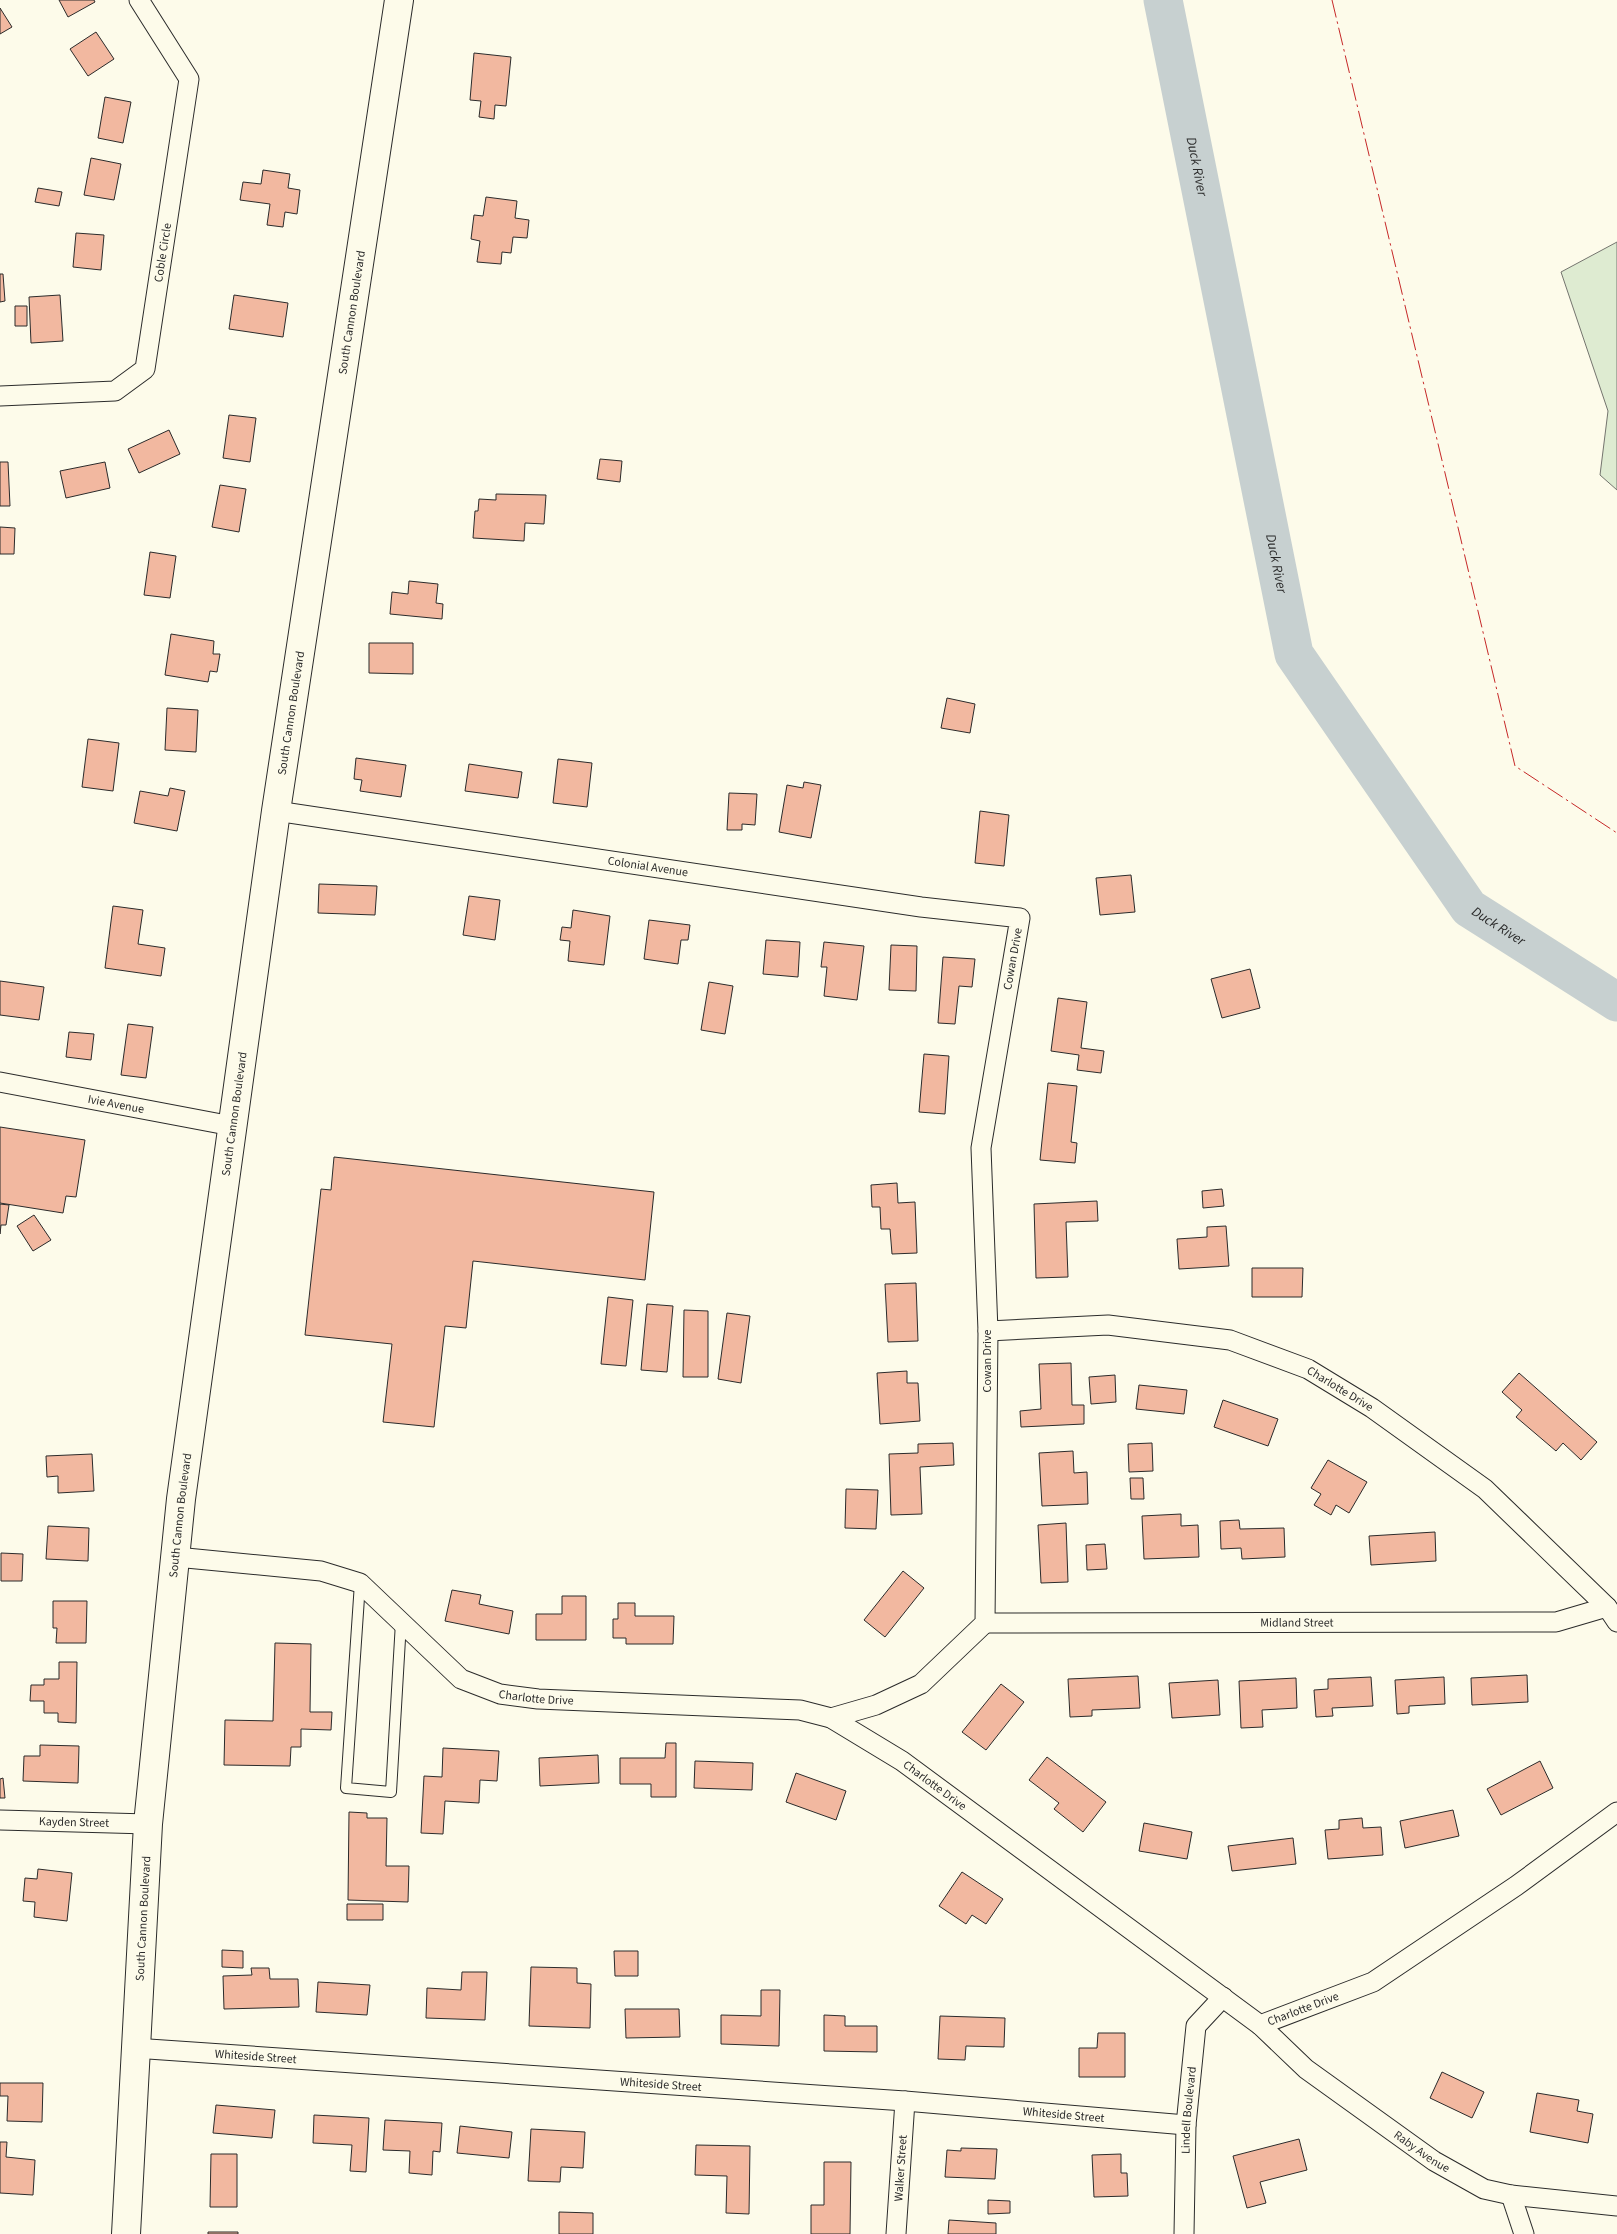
<svg xmlns="http://www.w3.org/2000/svg" width="1617" height="2234" font-family="'Source Sans 3',sans-serif">
  <rect width="100%" height="100%" fill="#fdfbea"/>
  <!-- green -->
  <path fill="#deebd1" stroke="#74746e" d="M1617,242V490L1600,475L1608,411L1561,272Z"/>
  <g fill="none" stroke-linecap="round" stroke-linejoin="round">
    <!-- river -->
    <path stroke="#c7d0d0" stroke-width="39" id="s1" d="M1163,0L1294,654L1469,908L1617,1002"/>
  </g>
  <!-- building -->
  <path fill="#f2b8a0" stroke="#2b2b2b" d="M59,0H94L95,2L68,17Z
    M0,8L12,27L0,34Z
    M96,32L114,59L88,76L70,49Z
    M474,53L511,57L506,106L495,105L494,119L479,117L481,101L470,100Z
    M105,97L131,102L123,143L98,138Z
    M91,158L121,164L114,200L84,195Z
    M263,170L290,174L288,188L300,190L297,214L285,212L283,227L267,225L270,204L240,200L243,182L261,184Z
    M38,188L62,192L59,206L35,202Z
    M486,197L517,201L515,218L529,220L527,238L513,237L511,253L502,252L501,264L477,262L480,241L471,239L474,215L483,216Z
    M76,233L104,235L101,270L73,267Z
    M0,274H3L5,301L0,302Z
    M60,295L63,341L31,343L29,297Z
    M234,295L288,303L283,337L229,329Z
    M15,306H27V326H15Z
    M229,415L256,418L250,462L223,458Z
    M169,430L180,454L139,473L128,449Z
    M600,459L622,461L620,482L597,479Z
    M0,462H8L10,506H0Z
    M105,462L110,488L66,498L60,471Z
    M220,485L246,489L239,532L212,527Z
    M496,494L546,495L544,524L525,523L524,541L473,538L475,511H478L479,499L496,500Z
    M0,527L15,528L14,554H0Z
    M150,552L176,556L170,598L144,595Z
    M409,581L438,584L436,603L443,604L442,619L390,614L392,592L408,594Z
    M171,634L214,641L213,654H220L217,672L210,671L208,682L165,675Z
    M369,643H413V674L369,673Z
    M947,698L975,704L970,733L941,728Z
    M167,708L198,710L196,752L165,750Z
    M88,739L119,743L113,791L82,787Z
    M356,758L406,765L401,797L360,791L362,780L354,779Z
    M558,759L592,763L587,807L553,803Z
    M469,764L522,772L518,798L465,791Z
    M804,782L821,785L811,838L779,832L787,785L803,788Z
    M170,788L185,791L177,831L134,823L140,791L168,796Z
    M729,793L757,794L755,825L742,824V830H727Z
    M980,811L1009,815L1004,866L975,863Z
    M1131,875L1135,912L1100,915L1096,878Z
    M319,884L377,886L375,915L318,913Z
    M469,896L500,900L495,940L463,935Z
    M113,906L143,910L138,944L165,948L161,976L105,968Z
    M573,910L610,916L604,965L568,961L570,941L560,940L562,927L571,928Z
    M649,920L690,925L688,940H681L678,964L644,959Z
    M766,940L800,942L798,977L763,974Z
    M824,942L864,946L857,1000L824,996L827,967H821Z
    M891,945L917,946L916,991L889,990Z
    M943,957L975,959L972,987L959,986L955,1024L938,1023Z
    M1250,969L1260,1008L1222,1018L1211,979Z
    M0,981L44,987L39,1020L0,1015Z
    M709,982L733,986L725,1034L701,1030Z
    M1058,998L1087,1002L1081,1048L1104,1051L1101,1073L1077,1070L1079,1055L1051,1051Z
    M128,1024L153,1027L146,1078L121,1075Z
    M69,1032L94,1034L91,1060L66,1057Z
    M924,1054L949,1056L945,1114L919,1112Z
    M1048,1083L1077,1086L1071,1142L1077,1143L1075,1163L1040,1160Z
    M0,1127L85,1140L76,1197L66,1196L63,1213L0,1203Z
    M334,1157L654,1192L645,1280L473,1261L466,1328L445,1326L434,1427L383,1422L392,1344L305,1335L321,1189L331,1190Z
    M897,1183L898,1203L915,1202L917,1253L892,1254L890,1229H881L880,1207H872L871,1185Z
    M1222,1189L1224,1206L1203,1208L1202,1191Z
    M1097,1201L1098,1221L1066,1222L1068,1277L1036,1278L1034,1204Z
    M0,1204L9,1205L6,1225H1L0,1234Z
    M34,1215L51,1240L33,1251L17,1226Z
    M1226,1226L1229,1266L1179,1269L1177,1239L1207,1237V1227Z
    M1252,1268H1303L1302,1297H1252Z
    M916,1283L918,1341L888,1342L885,1284Z
    M608,1297L633,1300L626,1366L601,1364Z
    M647,1304L673,1306L667,1372L641,1370Z
    M684,1310L708,1311V1377H683Z
    M727,1313L750,1316L741,1383L718,1379Z
    M1071,1363L1072,1405H1084V1424L1021,1427L1020,1411L1041,1409L1039,1364Z
    M907,1371V1383H918L920,1421L880,1424L877,1373Z
    M1519,1373L1597,1442L1581,1460L1563,1443L1556,1451L1516,1417L1522,1410L1502,1392Z
    M1115,1375L1116,1402L1091,1404L1089,1377Z
    M1139,1385L1187,1390L1184,1414L1136,1409Z
    M1223,1400L1278,1419L1268,1446L1214,1427Z
    M953,1443L954,1465L920,1467L922,1514L891,1515L889,1454L918,1453V1444Z
    M1152,1443L1153,1471L1129,1472L1128,1444Z
    M1073,1451L1074,1473L1087,1472L1088,1504L1042,1506L1039,1453Z
    M92,1454L94,1491L58,1493V1476L47,1477L46,1456Z
    M1328,1460L1367,1482L1349,1513L1336,1505L1331,1515L1314,1505L1321,1494L1311,1488Z
    M1130,1478H1143L1144,1499H1131Z
    M846,1489L878,1490L876,1529L845,1528Z
    M1181,1514V1526L1198,1525L1199,1557L1144,1559L1142,1516Z
    M1239,1520L1240,1529L1284,1528L1285,1557L1242,1559L1241,1548L1221,1549L1220,1521Z
    M1066,1523L1068,1582L1041,1583L1038,1525Z
    M48,1526L89,1528L88,1561L46,1559Z
    M1435,1532L1436,1561L1371,1565L1369,1536Z
    M1105,1544L1107,1569L1087,1570L1086,1545Z
    M1,1553L23,1554L22,1581H1Z
    M903,1571L924,1588L885,1637L864,1620Z
    M452,1590L481,1595L479,1604L513,1611L509,1634L445,1621Z
    M562,1596H586V1640H536V1614H562Z
    M53,1601H87L86,1643H56L57,1628H53Z
    M618,1603H635V1616H674L673,1644H626V1638H613V1619H618Z
    M275,1643L311,1644L310,1712H332L331,1730L301,1729V1747H291L290,1766L224,1765L225,1720L273,1721Z
    M59,1662H77L76,1723L58,1722V1713H44V1701H30L31,1685H44V1679H59Z
    M1527,1675L1528,1702L1472,1705L1471,1678Z
    M1138,1676L1140,1708L1092,1710V1716L1070,1717L1068,1679Z
    M1371,1677L1373,1706L1332,1708L1333,1716L1316,1717L1314,1690L1328,1689V1679Z
    M1444,1677L1445,1704L1409,1706V1713L1397,1714L1395,1680Z
    M1296,1678L1297,1708L1262,1710L1263,1727L1241,1728L1239,1681Z
    M1218,1680L1220,1715L1172,1718L1169,1683Z
    M1001,1684L1024,1702L986,1750L962,1732Z
    M666,1743H676V1797H651V1784H620V1758H665Z
    M40,1745L79,1746L78,1783L23,1781L24,1756H40Z
    M443,1748L499,1751L497,1781L480,1780L479,1803L445,1801L443,1834L421,1833L424,1776L442,1777Z
    M598,1755L599,1783L540,1786L539,1758Z
    M1047,1757L1106,1802L1083,1832L1054,1809L1059,1803L1029,1780Z
    M695,1761L753,1763L752,1790L694,1788Z
    M1540,1761L1553,1788L1501,1815L1487,1789Z
    M796,1773L846,1791L836,1820L786,1802Z
    M3,1778L5,1798H0V1779Z
    M1453,1810L1459,1836L1405,1848L1400,1821Z
    M349,1812L367,1813V1818H387L386,1866H409L408,1902L348,1900Z
    M1362,1818L1363,1828L1381,1827L1383,1855L1328,1859L1325,1830L1339,1829V1820Z
    M1144,1823L1192,1832L1187,1859L1139,1851Z
    M1293,1838L1296,1864L1232,1871L1228,1846Z
    M38,1869L72,1873L67,1921L34,1917L35,1902L23,1901L25,1878L37,1879Z
    M962,1872L1003,1899L986,1924L972,1915L966,1924L939,1906Z
    M347,1904H383V1920H347Z
    M222,1950L243,1951V1968L222,1967Z
    M614,1951H638V1976H615Z
    M531,1967L577,1968V1983L591,1984L590,2028L529,2026Z
    M251,1968H269L270,1979H298L299,2007L224,2009L223,1976L252,1975Z
    M462,1972H487L485,2020L426,2018L427,1988L461,1990Z
    M318,1982L370,1985L367,2015L316,2012Z
    M761,1990H780L779,2046L721,2044V2015L761,2016Z
    M625,2009H679L680,2037L626,2038Z
    M824,2015L845,2016V2026H877V2052L824,2051Z
    M940,2016L1005,2018L1004,2047L966,2046L965,2060L938,2059Z
    M1098,2033H1125V2077H1079V2048H1097Z
    M1442,2072L1484,2092L1472,2118L1430,2098Z
    M0,2083H43L42,2122L7,2121L8,2096H0Z
    M1537,2093L1579,2100L1577,2111L1593,2114L1588,2143L1530,2132Z
    M216,2105L275,2110L272,2138L213,2133Z
    M314,2115L369,2118L366,2172L350,2171L352,2145L313,2143Z
    M385,2120L442,2123L440,2152L433,2151L432,2175L409,2173L410,2151L383,2150Z
    M460,2126L512,2132L509,2158L457,2153Z
    M531,2129L585,2132L583,2168L561,2167L560,2182L528,2181Z
    M1299,2139L1307,2170L1260,2182L1266,2203L1247,2208L1233,2156Z
    M0,2142H7L6,2157L35,2160L33,2195L0,2193Z
    M696,2145L750,2146L749,2214L726,2213L727,2176L695,2175Z
    M961,2148L997,2149L995,2179L945,2177L947,2150L961,2151Z
    M211,2154H237V2207H210Z
    M1121,2154V2173H1127L1128,2196L1094,2197L1092,2155Z
    M824,2162H851L850,2234H811V2205H824Z
    M988,2200L1010,2201V2213L988,2214Z
    M559,2212L593,2213V2234H559Z
    M949,2220L996,2223V2234H948Z
    M208,2232H238V2234H208Z"/>
  <g fill="none" stroke-linecap="round" stroke-linejoin="round">
    <defs>
      <path id="service" d="M360,1583L346,1788L391,1792L401,1622"/>
      <g id="minor">
        <path id="s2" d="M0,396L115,391L145,369L189,79L139,0"/>
        <path id="s3" d="M276,811L921,907L1020,918L981,1148L988,1331L985,1623L921,1684L876,1705L831,1718"/>
        <path id="s4" d="M0,1082L232,1126"/>
        <path id="s5" d="M988,1331L1108,1325L1230,1340L1308,1369L1372,1408L1485,1489L1607,1607L1617,1622"/>
        <path id="s6" d="M176,1557L321,1571L360,1583L461,1679L500,1694L538,1699L800,1710L831,1718L902,1761L1260,2025L1373,1982L1516,1886L1617,1812"/>
        <path id="s7" d="M985,1623L1556,1622L1607,1607"/>
        <path id="s8" d="M0,1820L148,1824"/>
        <path id="s9" d="M1260,2025L1306,2069L1434,2161L1484,2189L1511,2195L1617,2206"/>
        <path id="s10" d="M134,2048L905,2101L1186,2125"/>
        <path d="M1511,2195L1524,2234"/>
        <path id="s11" d="M896,2234L905,2101"/>
        <path id="s12" d="M1184,2234L1186,2125L1196,2026L1223,1997"/>
      </g>
      <g id="trunk">
        <path id="s13" d="M126,2234L148,1824L181,1499L276,811L399,0"/>
      </g>
    </defs>
    <!-- service casing -->
    <use href="#service" stroke="#2b2b2b" stroke-width="12"/>
    <!-- minor casing -->
    <use href="#minor" stroke="#2b2b2b" stroke-width="21"/>
    <!-- trunk casing -->
    <use href="#trunk" stroke="#2b2b2b" stroke-width="30"/>
    <!-- service -->
    <use href="#service" stroke="#fdfbea" stroke-width="10"/>
    <!-- minor -->
    <use href="#minor" stroke="#fdfbea" stroke-width="19"/>
    <!-- trunk -->
    <use href="#trunk" stroke="#fdfbea" stroke-width="28"/>
    <!-- power -->
    <path stroke="#c62828" stroke-width="1" stroke-dasharray="18 4 2.5 4" stroke-linecap="butt" d="M1332,0L1515,766L1617,833"/>
  </g>
  <g text-anchor="middle" dominant-baseline="central" stroke-width="4" stroke-linejoin="round" paint-order="stroke">
    <!-- street labels -->
    <g font-size="12" fill="#2b2b2b" stroke="#fdfbea">
      <text stroke="none"><textPath href="#s2" startOffset="270">Coble Circle</textPath></text>
      <text stroke="none"><textPath href="#s13" startOffset="1936">South Cannon Boulevard</textPath></text>
      <text stroke="none"><textPath href="#s13" startOffset="1531">South Cannon Boulevard</textPath></text>
      <text stroke="none"><textPath href="#s3" startOffset="376">Colonial Avenue</textPath></text>
      <text transform="translate(1013 959) rotate(-80)">Cowan Drive</text>
      <text stroke="none"><textPath href="#s4" startOffset="118">Ivie Avenue</textPath></text>
      <text stroke="none"><textPath href="#s13" startOffset="1126">South Cannon Boulevard</textPath></text>
      <text transform="translate(987 1361) rotate(-90)">Cowan Drive</text>
      <text stroke="none"><textPath href="#s5" startOffset="364">Charlotte Drive</textPath></text>
      <text stroke="none"><textPath href="#s13" startOffset="721">South Cannon Boulevard</textPath></text>
      <text stroke="none"><textPath href="#s7" startOffset="312">Midland Street</textPath></text>
      <text stroke="none"><textPath href="#s6" startOffset="404">Charlotte Drive</textPath></text>
      <text stroke="none"><textPath href="#s6" startOffset="824">Charlotte Drive</textPath></text>
      <text stroke="none"><textPath href="#s8" startOffset="74">Kayden Street</textPath></text>
      <text stroke="none"><textPath href="#s13" startOffset="316">South Cannon Boulevard</textPath></text>
      <text stroke="none"><textPath href="#s6" startOffset="1274">Charlotte Drive</textPath></text>
      <text stroke="none"><textPath href="#s10" startOffset="122">Whiteside Street</textPath></text>
      <text stroke="none"><textPath href="#s10" startOffset="528">Whiteside Street</textPath></text>
      <text stroke="none"><textPath href="#s12" startOffset="124">Lindell Boulevard</textPath></text>
      <text stroke="none"><textPath href="#s10" startOffset="932">Whiteside Street</textPath></text>
      <text stroke="none"><textPath href="#s9" startOffset="206">Raby Avenue</textPath></text>
      <text stroke="none"><textPath href="#s11" startOffset="66">Walker Street</textPath></text>
    </g>
    <!-- water labels -->
    <g font-size="14" font-style="italic" fill="#2b2b2b" stroke="#fdfbea">
      <text stroke="none"><textPath href="#s1" startOffset="170">Duck River</textPath></text>
      <text stroke="none"><textPath href="#s1" startOffset="575">Duck River</textPath></text>
      <text stroke="none"><textPath href="#s1" startOffset="1010">Duck River</textPath></text>
    </g>
  </g>
</svg>
